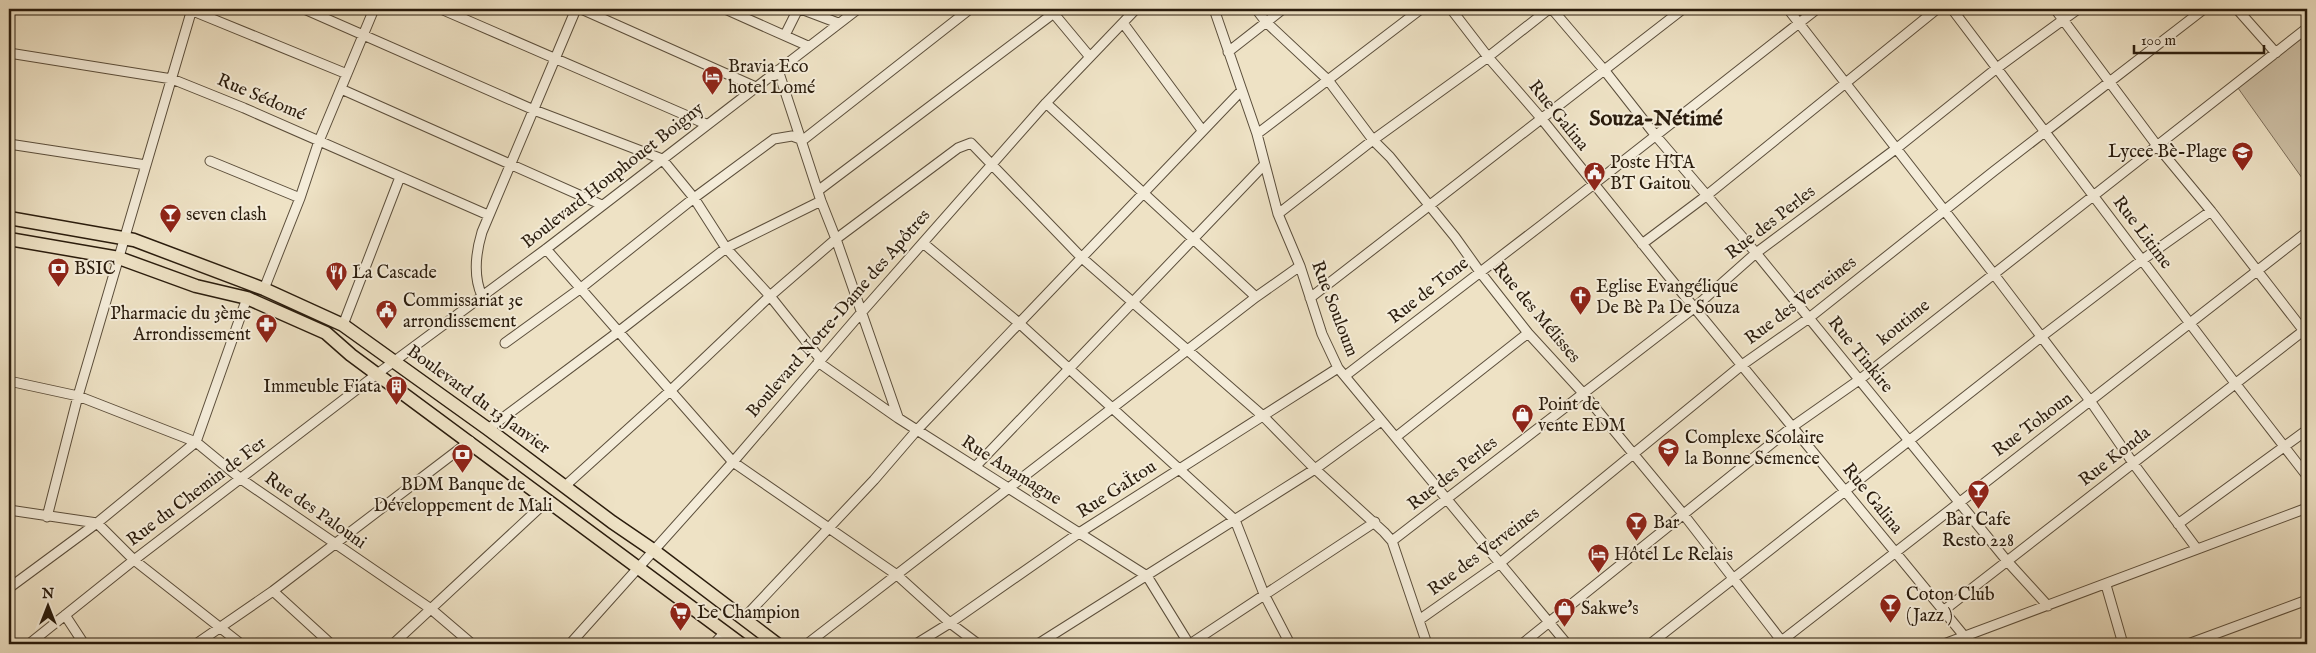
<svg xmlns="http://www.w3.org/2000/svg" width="2316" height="653" font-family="'IM FELL English',serif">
  <rect width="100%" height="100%" fill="#eee2c5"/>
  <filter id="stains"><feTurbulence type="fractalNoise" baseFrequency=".004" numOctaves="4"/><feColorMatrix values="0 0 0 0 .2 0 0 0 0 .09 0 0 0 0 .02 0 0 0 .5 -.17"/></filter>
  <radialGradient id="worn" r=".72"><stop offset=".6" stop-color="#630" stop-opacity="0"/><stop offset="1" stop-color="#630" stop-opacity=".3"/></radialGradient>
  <!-- green -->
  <path fill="#cdc0a6" stroke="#7c6e5a" d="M2307,33V185L2238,88Z"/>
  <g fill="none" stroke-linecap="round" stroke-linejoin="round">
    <defs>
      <path id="minor" d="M188,9L347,74
        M304,9L534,110L662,159L694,198L726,248L770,296L821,360
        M441,9L706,124
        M581,9L756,87
        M725,9L808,46
        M801,9L838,23
        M1050,9L1090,57
        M1214,9L1257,134L1278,214L1300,266L1322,334L1338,368L1567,644
        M1256,9L1266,22L1328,80L1373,140L1390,157L1455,237L1480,272L1528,333L1583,393L1684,515L1784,644
        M1451,9L1488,57L1541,118L1665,272L1965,637
        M1552,9L1605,71L1656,136L1756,253L2007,561L2048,606
        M1788,9L1993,273L2091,402L2133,463L2197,549
        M1952,9L2235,383L2307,476
        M2055,9L2158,147L2211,211L2307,335
        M2237,9L2276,53
        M1123,23L1202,130
        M785,35L798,9
        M1228,52L1283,9
        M9,53L172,79L244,108L488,215
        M778,70L821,201L836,239L898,417
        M341,89L602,205
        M1046,103L1256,297
        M1257,134L1421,9
        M9,144L146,165
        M210,161L300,198
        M819,190L1054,13
        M1278,214L1373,140L1488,57L1549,9
        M923,243L1019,323L1235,520L1264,594L1290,644
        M1642,244L1706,196L1937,9
        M546,249L733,462L897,575L950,623L978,644
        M264,289L300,198L319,141L374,9
        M482,296C473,276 476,252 482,232L576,9
        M1310,298L1683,9
        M343,325L400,177
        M505,343L581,288L694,198L774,139L792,136L803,140L970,9
        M818,362L898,418L1147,576L1189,644
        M1345,376L1543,224L1817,9
        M9,381L78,396L196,442L241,479L431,609L472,644
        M488,429L618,332L726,248L821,201
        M1396,437L1528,333
        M975,467L1264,165
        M565,486L670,391L770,296L836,239L958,148L971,143L1081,257L1264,417L1315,469L1384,532L1392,541L1427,644
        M9,510L97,523L134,560L241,644
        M47,517L78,396L192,9
        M2178,524L2307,430
        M1392,541L1694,308L1756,253L1897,148L1997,68L2078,9
        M2106,585L2123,644
        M9,588L97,523L196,442L247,298
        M273,591L331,644
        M1943,611L2307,328
        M65,615L84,644
        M743,619L874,480L917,430L1242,90
        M1419,620L1500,563L1742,365L1809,318L1994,171L2204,9
        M1779,643L2307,232
        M29,644L134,560L377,374L546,249L858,9
        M196,644L273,591L470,441
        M393,644L548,500
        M570,644L733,462L861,313L1046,103L1136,9
        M714,644L725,632
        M807,644L1256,297L1300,266
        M916,644L950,623L1079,533L1338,368
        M1038,644L1315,469L1381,421
        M1190,644L1375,522
        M1522,644L1792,427L1859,380L2307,28
        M1650,644L2041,337L2142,260L2211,211
        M1944,644L2307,508
        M2188,644L2307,600"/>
      <path id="highway" d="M9,218L134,240L264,289L343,325L488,429L612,522L653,550L777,644
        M9,239L119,258L196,286L247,298L326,333L351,355L741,644"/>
    </defs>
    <!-- minor casing -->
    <use href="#minor" stroke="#5b4e3b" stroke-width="11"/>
    <!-- highway casing -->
    <use href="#highway" stroke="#2a1c0d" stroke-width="15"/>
    <!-- minor -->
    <use href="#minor" stroke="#f4ecd9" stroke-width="9"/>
    <!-- highway -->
    <use href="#highway" stroke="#eee2c5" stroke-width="12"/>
  </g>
  <!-- icons -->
  <defs>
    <symbol id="hotel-pin" viewBox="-11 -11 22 30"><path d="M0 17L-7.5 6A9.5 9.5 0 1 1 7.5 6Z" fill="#8f2418" stroke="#f4ecd9"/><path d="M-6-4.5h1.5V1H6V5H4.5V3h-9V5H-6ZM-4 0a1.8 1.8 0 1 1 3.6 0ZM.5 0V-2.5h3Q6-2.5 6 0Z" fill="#fff"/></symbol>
    <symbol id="school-pin" viewBox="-11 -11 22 30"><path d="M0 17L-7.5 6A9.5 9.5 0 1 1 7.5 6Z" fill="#8f2418" stroke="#f4ecd9"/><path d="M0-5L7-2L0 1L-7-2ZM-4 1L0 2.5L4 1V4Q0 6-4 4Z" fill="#fff"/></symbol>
    <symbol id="civic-pin" viewBox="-11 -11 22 30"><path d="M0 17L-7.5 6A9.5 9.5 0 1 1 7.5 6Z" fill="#8f2418" stroke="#f4ecd9"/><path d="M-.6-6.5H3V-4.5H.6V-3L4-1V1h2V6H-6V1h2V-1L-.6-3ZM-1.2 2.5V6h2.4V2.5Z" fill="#fff"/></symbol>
    <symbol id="bar-pin" viewBox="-11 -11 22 30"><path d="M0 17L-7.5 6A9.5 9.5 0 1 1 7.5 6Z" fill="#8f2418" stroke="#f4ecd9"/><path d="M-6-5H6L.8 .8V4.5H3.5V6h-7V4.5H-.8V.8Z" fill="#fff"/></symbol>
    <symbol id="bank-pin" viewBox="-11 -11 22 30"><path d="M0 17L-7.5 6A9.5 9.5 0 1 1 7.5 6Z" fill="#8f2418" stroke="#f4ecd9"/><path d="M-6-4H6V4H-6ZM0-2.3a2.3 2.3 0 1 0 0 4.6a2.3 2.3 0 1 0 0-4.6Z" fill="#fff"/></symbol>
    <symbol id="restaurant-pin" viewBox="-11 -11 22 30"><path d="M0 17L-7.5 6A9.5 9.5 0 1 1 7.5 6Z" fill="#8f2418" stroke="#f4ecd9"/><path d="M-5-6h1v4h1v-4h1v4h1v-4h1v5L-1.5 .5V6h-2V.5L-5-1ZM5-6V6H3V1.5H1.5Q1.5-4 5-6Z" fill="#fff"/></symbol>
    <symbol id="church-pin" viewBox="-11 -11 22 30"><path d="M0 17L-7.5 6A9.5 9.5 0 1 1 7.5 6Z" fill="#8f2418" stroke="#f4ecd9"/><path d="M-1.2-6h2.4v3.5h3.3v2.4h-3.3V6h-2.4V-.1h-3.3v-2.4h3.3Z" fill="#fff"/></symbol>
    <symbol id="pharmacy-pin" viewBox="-11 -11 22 30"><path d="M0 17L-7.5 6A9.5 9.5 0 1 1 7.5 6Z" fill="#8f2418" stroke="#f4ecd9"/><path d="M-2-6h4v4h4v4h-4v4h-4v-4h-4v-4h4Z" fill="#fff"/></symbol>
    <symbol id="building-pin" viewBox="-11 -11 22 30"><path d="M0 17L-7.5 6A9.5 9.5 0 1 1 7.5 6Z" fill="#8f2418" stroke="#f4ecd9"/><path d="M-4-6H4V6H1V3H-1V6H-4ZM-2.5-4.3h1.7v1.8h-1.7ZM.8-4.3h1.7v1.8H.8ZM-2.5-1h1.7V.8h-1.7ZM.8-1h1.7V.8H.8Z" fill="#fff"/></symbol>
    <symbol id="shop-pin" viewBox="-11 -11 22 30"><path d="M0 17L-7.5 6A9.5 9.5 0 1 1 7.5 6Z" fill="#8f2418" stroke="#f4ecd9"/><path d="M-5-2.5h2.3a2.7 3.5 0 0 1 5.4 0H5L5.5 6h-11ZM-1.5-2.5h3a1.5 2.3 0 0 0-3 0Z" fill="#fff"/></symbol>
    <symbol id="supermarket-pin" viewBox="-11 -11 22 30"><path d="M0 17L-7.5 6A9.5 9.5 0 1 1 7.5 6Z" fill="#8f2418" stroke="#f4ecd9"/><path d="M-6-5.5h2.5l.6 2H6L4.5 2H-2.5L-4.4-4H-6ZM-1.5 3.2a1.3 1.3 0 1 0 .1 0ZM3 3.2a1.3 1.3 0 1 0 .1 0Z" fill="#fff"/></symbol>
  </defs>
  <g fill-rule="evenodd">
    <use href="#hotel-pin" x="700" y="64" width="25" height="34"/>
    <use href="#school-pin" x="2230" y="140" width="25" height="34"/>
    <use href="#civic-pin" x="1582" y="160" width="25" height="34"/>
    <use href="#bar-pin" x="158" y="202" width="25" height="34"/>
    <use href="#bank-pin" x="46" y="256" width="25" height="34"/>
    <use href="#restaurant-pin" x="324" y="260" width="25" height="34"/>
    <use href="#church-pin" x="1568" y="284" width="25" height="34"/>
    <use href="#civic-pin" x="374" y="298" width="25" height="34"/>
    <use href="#pharmacy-pin" x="254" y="312" width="25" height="34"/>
    <use href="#building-pin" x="384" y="374" width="25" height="34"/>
    <use href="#shop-pin" x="1510" y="402" width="25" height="34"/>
    <use href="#school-pin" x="1656" y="436" width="25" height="34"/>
    <use href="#bank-pin" x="450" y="442" width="25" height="34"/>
    <use href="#bar-pin" x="1966" y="478" width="25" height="34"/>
    <use href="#bar-pin" x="1624" y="510" width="25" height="34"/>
    <use href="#hotel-pin" x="1586" y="542" width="25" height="34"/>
    <use href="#bar-pin" x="1878" y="592" width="25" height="34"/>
    <use href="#shop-pin" x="1552" y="596" width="25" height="34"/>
    <use href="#supermarket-pin" x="668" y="600" width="25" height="34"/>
  </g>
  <g text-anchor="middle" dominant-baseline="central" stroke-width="4" stroke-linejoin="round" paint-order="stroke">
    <!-- poi labels -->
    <g font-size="18" fill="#2a1c0d" stroke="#f4ecd9" text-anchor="start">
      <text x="728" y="67">Bravia Eco<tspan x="728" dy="21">hotel Lomé</tspan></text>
      <text x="2227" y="152" text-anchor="end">Lycee Bè-Plage</text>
      <text x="1610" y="163">Poste HTA<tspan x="1610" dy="21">BT Gaitou</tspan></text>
      <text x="186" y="215">seven clash</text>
      <text x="74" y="269">BSIC</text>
      <text x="352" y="273">La Cascade</text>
      <text x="1596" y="287">Eglise Evangélique<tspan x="1596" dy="21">De Bè Pa De Souza</tspan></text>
      <text x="403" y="301">Commissariat 3e<tspan x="403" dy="21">arrondissement</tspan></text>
      <text x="251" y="314" text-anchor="end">Pharmacie du 3ème<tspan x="251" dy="21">Arrondissement</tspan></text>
      <text x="381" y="387" text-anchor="end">Immeuble Fiata</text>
      <text x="1538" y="405">Point de<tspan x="1538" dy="21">vente EDM</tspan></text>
      <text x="1685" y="438">Complexe Scolaire<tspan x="1685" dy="21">la Bonne Semence</tspan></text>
      <text x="463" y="485" text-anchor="middle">BDM Banque de<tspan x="463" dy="21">Développement de Mali</tspan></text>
      <text x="1978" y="520" text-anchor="middle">Bar Cafe<tspan x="1978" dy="21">Resto 228</tspan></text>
      <text x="1653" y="523">Bar</text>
      <text x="1614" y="555">Hôtel Le Relais</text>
      <text x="1906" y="595">Coton Club<tspan x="1906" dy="21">(Jazz )</tspan></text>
      <text x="1581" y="609">Sakwe's</text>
      <text x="697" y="613">Le Champion</text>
    </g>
    <!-- street labels -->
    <g font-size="18" fill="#2a1c0d" stroke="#f4ecd9">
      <text transform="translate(261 98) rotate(23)">Rue Sédomé</text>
      <text transform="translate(1558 116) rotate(51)">Rue Galina</text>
      <text transform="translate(613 176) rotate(-38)">Boulevard Houphouet Boigny</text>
      <text transform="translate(1771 223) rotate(-38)">Rue des Perles</text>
      <text transform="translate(2142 233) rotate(53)">Rue Litime</text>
      <text transform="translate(1429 291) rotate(-38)">Rue de Tone</text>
      <text transform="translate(1801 301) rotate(-37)">Rue des Verveines</text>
      <text transform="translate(1334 309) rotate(69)">Rue Souloum</text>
      <text transform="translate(1536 313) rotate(50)">Rue des Mélisses</text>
      <text transform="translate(839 314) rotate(-49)">Boulevard Notre-Dame des Apôtres</text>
      <text transform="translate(1904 323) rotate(-39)">koutime</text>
      <text transform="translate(1860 355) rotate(51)">Rue Tinkire</text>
      <text transform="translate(478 400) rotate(36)">Boulevard du 13 Janvier</text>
      <text transform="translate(2033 425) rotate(-37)">Rue Tohoun</text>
      <text transform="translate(2115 457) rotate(-38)">Rue Konda</text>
      <text transform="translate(1011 471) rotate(32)">Rue Anamagne</text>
      <text transform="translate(1453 474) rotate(-38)">Rue des Perles</text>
      <text transform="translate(1117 490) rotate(-33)">Rue GaÏtou</text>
      <text transform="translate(197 492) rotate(-37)">Rue du Chemin de Fer</text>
      <text transform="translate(1872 499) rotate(51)">Rue Galina</text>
      <text transform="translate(315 511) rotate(35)">Rue des Palouni</text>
      <text transform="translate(1484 552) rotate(-37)">Rue des Verveines</text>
    </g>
    <!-- district labels -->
    <g font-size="22" font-weight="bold" fill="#2a1c0d" stroke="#f4ecd9">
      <text x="1656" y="119">Souza-Nétimé</text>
    </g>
  </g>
  <!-- margin -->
  <rect width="2316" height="653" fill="none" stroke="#eee2c5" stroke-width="30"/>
  <rect x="10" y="10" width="2296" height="633" fill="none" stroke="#2a1c0d" stroke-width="2.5"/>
  <rect x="15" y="15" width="2286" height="623" fill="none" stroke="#2a1c0d"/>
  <!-- north arrow -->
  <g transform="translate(48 606)" stroke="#f4ecd9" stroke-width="4" paint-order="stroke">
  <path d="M0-4L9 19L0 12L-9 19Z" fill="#2a1c0d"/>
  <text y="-8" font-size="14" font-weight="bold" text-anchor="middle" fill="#2a1c0d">N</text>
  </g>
  <!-- scale -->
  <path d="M2134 45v8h130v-8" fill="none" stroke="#2a1c0d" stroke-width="2.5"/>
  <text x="2141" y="45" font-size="15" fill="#2a1c0d" stroke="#f4ecd9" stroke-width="4" paint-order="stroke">100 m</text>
  <rect width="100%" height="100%" filter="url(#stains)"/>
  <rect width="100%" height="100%" fill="url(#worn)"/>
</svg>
